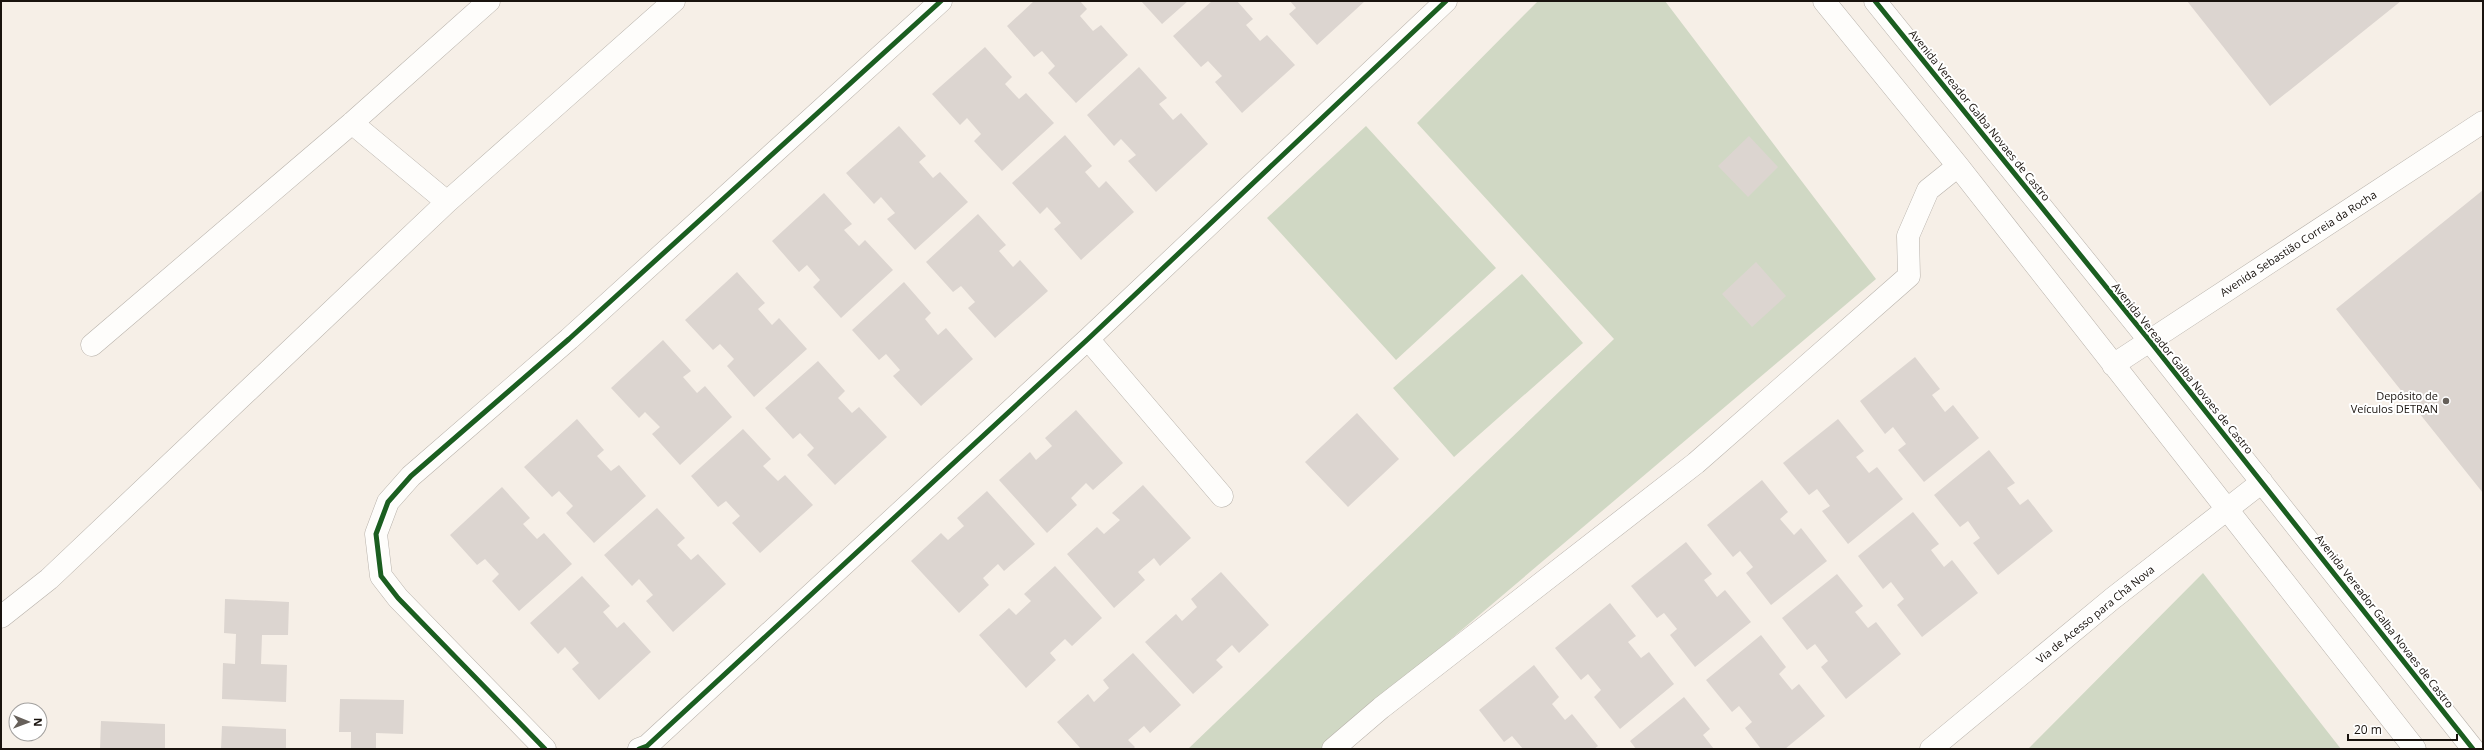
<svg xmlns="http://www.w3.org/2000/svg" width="2484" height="750" font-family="'Open Sans',sans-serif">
  <rect width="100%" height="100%" fill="#f6efe7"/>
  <!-- green -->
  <path fill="#d0d8c4" d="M1538,1H1665L1876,279L1321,749H1188L1614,339L1417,123Z
    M1366,126L1496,268L1396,360L1267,218Z
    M1522,274L1583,343L1454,457L1393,388Z
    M2203,573L2341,749H2028Z"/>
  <!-- building -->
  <path fill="#dcd5d0" d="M1034,1H1080L1087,9L1080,16L1093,31L1101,25L1128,55L1076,103L1048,73L1055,66L1042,51L1034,57L1007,26Z
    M1141,1H1188L1162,24Z
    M1212,1H1237L1253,19L1246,25L1260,41L1267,35L1295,65L1242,113L1215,82L1222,76L1208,61L1201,67L1173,36Z
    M1290,1H1365L1317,45L1289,14L1296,8Z
    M2187,1H2401L2270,106Z
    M985,47L1012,77L1005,84L1019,99L1026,93L1054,123L1002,171L974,141L981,134L967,118L960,125L932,94Z
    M1139,67L1167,98L1159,104L1173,120L1181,113L1208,144L1156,192L1128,161L1136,155L1121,139L1114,146L1087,115Z
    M899,126L926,156L919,162L933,178L940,172L968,202L915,250L887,219L895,213L881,197L874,204L846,173Z
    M1065,135L1092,166L1085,172L1099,188L1106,181L1134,212L1081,260L1054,229L1061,223L1047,207L1040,214L1012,183Z
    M1749,136L1778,167L1748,197L1718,166Z
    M2483,190V493L2336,309Z
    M824,193L852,224L844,230L859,246L865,240L893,270L841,318L813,287L820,280L807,265L799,272L772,241Z
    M978,214L1006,245L999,251L1013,267L1020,260L1048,291L995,338L968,308L975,302L961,286L953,292L926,262Z
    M1756,262L1786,296L1752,327L1722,294Z
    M737,272L765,303L758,309L772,325L779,318L807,349L754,397L727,366L734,359L720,344L713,350L685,320Z
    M904,282L931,313L925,319L938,335L946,328L973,359L921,406L893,376L900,370L886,354L879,360L852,330Z
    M663,340L691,371L683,377L697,393L705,386L732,417L680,465L652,434L660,427L645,412L639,418L611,388Z
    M1915,357L1940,389L1932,395L1945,412L1953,405L1979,438L1924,482L1898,450L1906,444L1893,427L1885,434L1860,401Z
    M818,361L845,391L838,398L852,413L859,407L887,437L835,485L807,455L814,448L800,433L793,439L765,408Z
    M1076,410L1123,463L1093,490L1086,483L1071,498L1077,505L1047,533L999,480L1030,452L1036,460L1052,446L1045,438Z
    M1357,413L1399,459L1348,507L1305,462Z
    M577,419L604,450L597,456L611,471L619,465L646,496L594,543L566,513L573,506L559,491L552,497L524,467Z
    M1838,419L1864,451L1856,457L1869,473L1877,467L1903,499L1848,544L1822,511L1830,506L1817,489L1809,495L1783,463Z
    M743,429L771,459L763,466L778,481L785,475L813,505L760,553L732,523L740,516L726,501L718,507L691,476Z
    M1989,450L2015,483L2007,488L2020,505L2028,499L2053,531L1998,575L1973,543L1980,538L1968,521L1960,527L1934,495Z
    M1762,480L1788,512L1780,519L1794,535L1801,528L1827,561L1771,605L1746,573L1753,567L1740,551L1733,557L1707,525Z
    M1143,485L1191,538L1160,566L1154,558L1138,572L1145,580L1114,608L1067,554L1097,527L1104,534L1120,520L1112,513Z
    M502,487L530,518L523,524L537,539L544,533L572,564L519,611L492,581L499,574L485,559L477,565L450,535Z
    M987,491L1035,544L1004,571L998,564L983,578L989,585L959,613L911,561L941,533L948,540L964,526L957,518Z
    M657,508L685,538L677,545L691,560L698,554L726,584L673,632L646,601L653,595L639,579L632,586L604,555Z
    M1913,512L1939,544L1931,550L1944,567L1952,560L1978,593L1922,637L1897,605L1904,599L1891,582L1883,589L1858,556Z
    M1686,542L1712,574L1704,580L1717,597L1725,590L1751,622L1695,667L1670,635L1677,629L1664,613L1657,618L1631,586Z
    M1055,566L1102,618L1072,646L1065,639L1050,653L1056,660L1026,688L979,635L1009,608L1016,615L1031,601L1024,594Z
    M1221,572L1269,625L1239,653L1232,645L1216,660L1223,667L1193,694L1145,642L1176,614L1182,621L1197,607L1191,599Z
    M1837,574L1863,606L1855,612L1868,628L1876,622L1901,654L1846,699L1821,667L1828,661L1815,644L1807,650L1782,618Z
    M582,576L610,606L603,612L617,628L624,622L651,652L599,700L572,669L579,663L565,647L558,654L530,623Z
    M225,599L289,602L288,635H262L261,664L287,665L286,702L222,699L223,663L235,664L236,634L224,633Z
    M1610,603L1636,636L1628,642L1641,658L1649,652L1674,684L1620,729L1594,697L1601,690L1588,674L1581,680L1555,648Z
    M1761,635L1786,667L1779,674L1792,690L1799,684L1825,716L1785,749H1761L1745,728L1752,722L1739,706L1732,712L1706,680Z
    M1133,653L1181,705L1150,733L1144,726L1128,740L1135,747L1133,749H1081L1057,722L1088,694L1094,702L1109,688L1103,680Z
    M1534,665L1559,697L1552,704L1565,720L1572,714L1598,746L1594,749H1523L1512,736L1504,742L1479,710Z
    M1684,697L1710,729L1703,735L1714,749H1636L1630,741Z
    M340,699L404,700L403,734L376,733V749H351V732H339Z
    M101,721L165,724V749H100Z
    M222,726L286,729V749H221Z"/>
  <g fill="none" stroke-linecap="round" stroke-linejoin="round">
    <defs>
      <path id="minor" d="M1824,1L1958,166L2415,749
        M1875,1L2149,340L2473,749
        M352,123L447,202
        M1088,339L1222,496
        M92,345L352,123L489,1
        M2113,365L2483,122
        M1,617L49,579L447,202L674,1
        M545,749L398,598L381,576L376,534L388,502L411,476L569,339L941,1
        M639,749L647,746L1088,339L1446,1
        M1333,749L1381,708L1696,463L1909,276L1908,236L1928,190L1958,166
        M1931,749L2112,599L2262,482"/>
    </defs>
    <!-- minor casing -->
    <use href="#minor" stroke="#b7b1aa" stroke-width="23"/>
    <!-- minor -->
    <use href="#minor" stroke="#fefdfb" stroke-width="22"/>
    <defs>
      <path id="cycleway" d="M1875,1L2149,340L2473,749
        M545,749L398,598L381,576L376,534L388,502L411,476L569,339L941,1
        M639,749L647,746L1088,339L1446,1"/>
    </defs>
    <!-- cycleway casing -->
    <use href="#cycleway" stroke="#fff" stroke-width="8"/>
    <!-- cycleway -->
    <use href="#cycleway" stroke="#1b5e20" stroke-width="5"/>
  </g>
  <!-- markers -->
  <circle fill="#66605a" stroke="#fff" stroke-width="1.5" cx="2446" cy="401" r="4"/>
  <g text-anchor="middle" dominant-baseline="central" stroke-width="4" stroke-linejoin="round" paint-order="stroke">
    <!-- street labels -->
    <g font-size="11" fill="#19130e" stroke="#fff">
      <text transform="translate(1980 115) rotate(51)">Avenida Vereador Galba Novaes de Castro</text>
      <text transform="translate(2298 243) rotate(-33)">Avenida Sebastião Correia da Rocha</text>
      <text transform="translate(2183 368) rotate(51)">Avenida Vereador Galba Novaes de Castro</text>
      <text transform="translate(2095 614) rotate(-39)">Via de Acesso para Chã Nova</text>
      <text transform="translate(2385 621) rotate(52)">Avenida Vereador Galba Novaes de Castro</text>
    </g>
    <!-- poi labels -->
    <g font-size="11" fill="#19130e" stroke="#fff" text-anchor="end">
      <text x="2438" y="395">Depósito de<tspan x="2438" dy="13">Veículos DETRAN</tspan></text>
    </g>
  </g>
  <!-- border -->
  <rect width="2484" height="750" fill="none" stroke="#19130e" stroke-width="4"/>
  <!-- north arrow -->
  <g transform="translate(28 722) rotate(91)"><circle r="19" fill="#ffffff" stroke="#a3a19f"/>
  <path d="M0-3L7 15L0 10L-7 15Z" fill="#66605a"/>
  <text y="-6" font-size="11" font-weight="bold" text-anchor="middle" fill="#19130e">N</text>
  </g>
  <!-- scale -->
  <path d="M2348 734v6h109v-6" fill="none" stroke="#19130e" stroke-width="2"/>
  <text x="2354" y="734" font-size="12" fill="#19130e" stroke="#ffffff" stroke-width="3" paint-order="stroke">20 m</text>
</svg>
